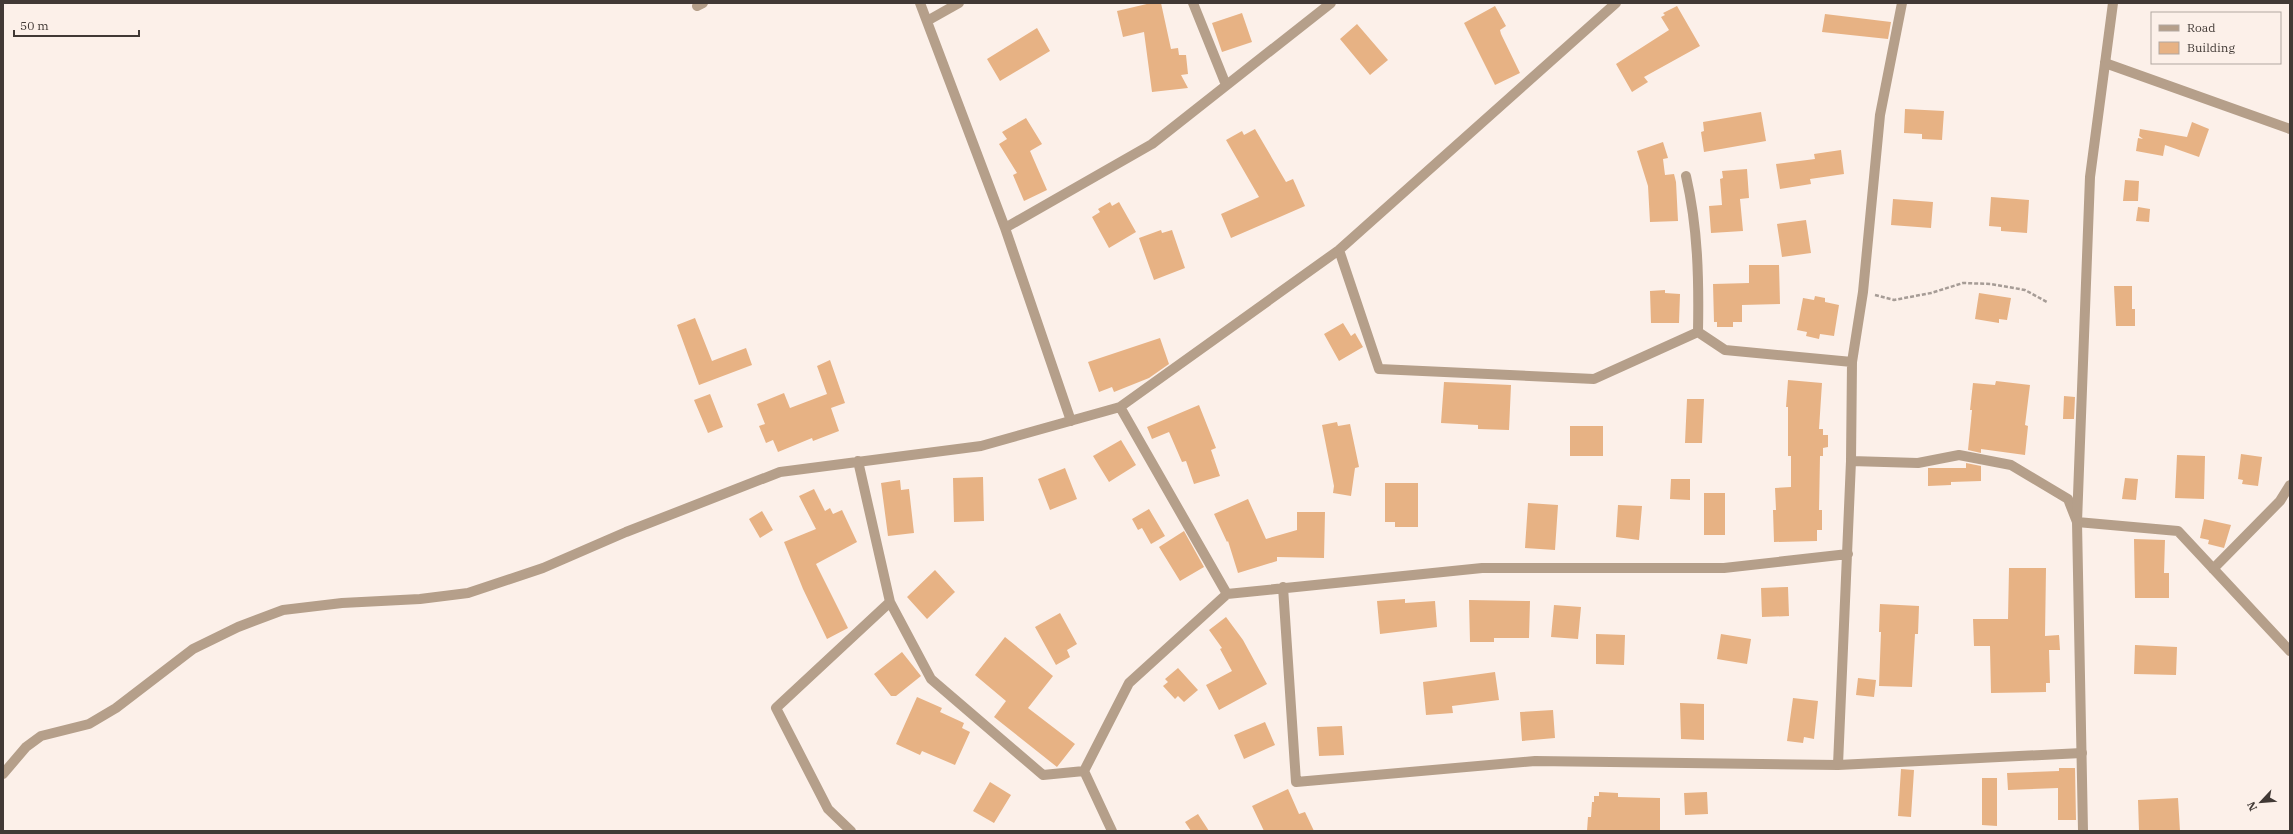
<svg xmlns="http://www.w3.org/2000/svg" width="2293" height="834" font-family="'IBM Plex Serif',serif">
  <rect width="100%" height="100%" fill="#fcf0e9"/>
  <!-- building -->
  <path fill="#e7b284" d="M1151,3H1161L1171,49L1178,48L1179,55H1186L1188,74L1181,75L1188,88L1152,92L1144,32L1123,37L1117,11Z
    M1495,6L1506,26L1500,30L1501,34L1520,73L1495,85L1464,23Z
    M1677,6L1700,46L1644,77L1648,82L1632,92L1616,64L1669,30L1661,17L1665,15L1663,13Z
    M1242,13L1252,42L1222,52L1212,23Z
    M1825,14L1891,22L1888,39L1822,32Z
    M1357,24L1388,60L1370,75L1340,39Z
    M1037,28L1050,51L1000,81L987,59Z
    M1905,109L1944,111L1942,140L1922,139V134L1904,133Z
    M1761,112L1766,141L1704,152L1701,132L1704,131L1703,122Z
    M1026,118L1042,144L1030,151L1047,190L1024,201L1013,175L1017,173L999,144L1007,139L1002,132Z
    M2192,122L2209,129L2199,157L2165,145L2163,156L2136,151L2138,138L2143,139L2139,136L2140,129L2187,137Z
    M1255,129L1286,182L1293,179L1305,206L1231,238L1221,214L1259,197L1226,140L1242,131L1244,135Z
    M1663,142L1668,158L1663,159L1665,175L1674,174L1676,182L1678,221L1650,222L1648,186L1637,151Z
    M1841,150L1844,174L1810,179L1811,184L1780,189L1776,164L1815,159L1814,154Z
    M1747,169L1749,198L1740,199L1743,231L1711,233L1709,206L1722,205L1720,179L1723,178L1722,171Z
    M2125,180L2139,181L2138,201H2123Z
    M1991,197L2029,200L2027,233L2001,231V227L1989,226Z
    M1893,199L1933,202L1931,228L1891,225Z
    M1110,202L1112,206L1119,202L1136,232L1109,248L1092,217L1100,212L1098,209Z
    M2138,207L2150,209L2149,222L2136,221Z
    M1806,220L1811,253L1782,257L1777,224Z
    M1161,230L1162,233L1172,230L1185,268L1154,280L1139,238Z
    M1749,265H1779L1780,304L1742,305V322H1733V327H1717V322H1714L1713,284L1749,283Z
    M2114,286H2132V309H2135V326H2116Z
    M1665,290V293L1680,294L1679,323H1651L1650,291Z
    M1979,293L2011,298L2007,320L1999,319V323L1975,319Z
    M1815,296L1825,298V302L1839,305L1834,336L1820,334L1819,339L1806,336L1807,332L1797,330L1803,298L1814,300Z
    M695,318L712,361L746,348L752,365L699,385L677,325Z
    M1343,323L1351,336L1355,333L1363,347L1339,361L1324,334Z
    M1160,338L1169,364L1149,378L1114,392L1112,387L1099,392L1088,362Z
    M830,360L845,403L831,408L839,431L813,441L812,438L778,452L773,440L766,443L759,426L765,424L757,404L784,393L790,408L827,394L817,366Z
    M1788,380L1822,383L1819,429H1823V435H1828V447L1823,448V456H1820L1819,510H1822V530H1817V541L1774,542L1773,510H1776L1775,488L1791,487V456H1788V407H1786Z
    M1996,381L2030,385L2025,425L2028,426L2025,455L1981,449V453L1968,450L1972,410H1970L1973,383L1995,385Z
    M1444,382L1511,385L1509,430L1478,429V425L1441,423Z
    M710,394L723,427L708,433L694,400Z
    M2064,396L2075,397L2074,419H2063Z
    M1687,399H1704L1702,443H1685Z
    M1199,405L1216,448L1211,450L1220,476L1194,484L1186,461L1182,462L1169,432L1152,439L1147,427Z
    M1337,422L1338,426L1350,424L1359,467L1355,468L1351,496L1333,493L1334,486L1322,425Z
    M1570,426H1603V456H1570Z
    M1121,440L1136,465L1109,482L1093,456Z
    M2241,454L2262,457L2258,486L2242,484L2243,480L2238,479Z
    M2177,455L2205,456L2204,499L2175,498Z
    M1966,463L1981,466V481L1951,482V485L1928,486V468H1966Z
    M1065,468L1077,499L1050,510L1038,479Z
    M983,477L984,521L954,522L953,478Z
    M2125,478L2138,479L2136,500L2122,499Z
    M1671,479H1690V500L1670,499Z
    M900,480L901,490L909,489L914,533L888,536L881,483Z
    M1385,483H1418V527H1395V522H1385Z
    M814,489L825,511L830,508L833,514L842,510L857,542L816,564L848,628L827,639L803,589L784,542L816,529L799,496Z
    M1704,493H1725V535H1704Z
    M1248,499L1266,539L1297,530V512H1325L1324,558L1277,557V561L1238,573L1228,541L1227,542L1214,514Z
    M1528,503L1558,505L1555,550L1525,548Z
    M1618,505L1642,506L1639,540L1616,537Z
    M1149,509L1165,536L1151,544L1142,528L1138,530L1132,519Z
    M762,511L773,530L760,538L749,519Z
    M2204,519L2231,525L2224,548L2208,544L2209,540L2200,538Z
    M1184,531L1204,567L1180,581L1159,547Z
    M2134,539L2165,540L2164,573H2169V598H2135Z
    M2009,568H2046L2045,636L2059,635L2060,650H2049L2050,683H2046V692L1991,693L1990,646H1974L1973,619H2008Z
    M935,570L955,592L927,619L907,597Z
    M1788,587L1789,616L1762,617L1761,588Z
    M1405,599V603L1435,601L1437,627L1380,634L1377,601Z
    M1469,600L1530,601L1529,638H1494V642H1470Z
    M1880,604L1919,606L1918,634H1915L1912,687L1879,686L1881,632H1879Z
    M1554,605L1581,607L1578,639L1551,637Z
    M1060,613L1077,644L1067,650L1070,657L1056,665L1035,627Z
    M1226,617L1243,640L1267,684L1219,710L1206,685L1232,671L1220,649L1222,648L1209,630Z
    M1596,634L1625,635L1624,665L1596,664Z
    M1721,634L1751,639L1747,664L1717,659Z
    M1005,637L1053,676L1028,708L1075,744L1057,767L994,717L1006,701L975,675Z
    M2135,645L2177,647L2176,675L2134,674Z
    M902,652L921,676L896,696H891L874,674Z
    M1178,668L1198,690L1184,702L1178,696L1175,699L1163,686L1168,682L1165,679Z
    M1495,672L1499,700L1452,706L1453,713L1426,715L1423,682Z
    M1858,678L1876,680L1874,697L1856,695Z
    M917,697L942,708L940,712L964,723L962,728L970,732L955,765L922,751L920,755L896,744Z
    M1793,698L1818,701L1814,739L1804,737L1803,743L1787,741Z
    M1680,703L1704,704V740L1681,739Z
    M1553,710L1555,738L1522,741L1520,712Z
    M1265,722L1275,745L1244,759L1234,735Z
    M1342,726L1344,755L1319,756L1317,727Z
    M2059,768H2075L2076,820H2058V788L2008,790L2007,773L2059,771Z
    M1901,769L1914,770L1911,817L1898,816Z
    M1982,778H1997V826L1982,825Z
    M990,782L1011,795L994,823L973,811Z
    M1288,789L1299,814L1305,812L1314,831H1264L1252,806Z
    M1599,792L1618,793V797L1660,798V831H1587L1588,817H1591L1592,802H1594V796H1599Z
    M1707,792L1708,814L1685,815L1684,793Z
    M2178,798L2180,831H2139L2138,800Z
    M1198,814L1209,831H1191L1185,822Z"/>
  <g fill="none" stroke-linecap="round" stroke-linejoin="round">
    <!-- path -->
    <path stroke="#a69c96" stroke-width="2.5" stroke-dasharray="4 2" stroke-linecap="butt" d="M1875,295L1894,300L1931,293L1963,283L1991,284L2025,290L2047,302"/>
    <!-- minor -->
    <path stroke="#b59f8a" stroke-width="10" d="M920,3L1005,228L1071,421
      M1193,3L1226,85
      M697,6L703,3
      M927,21L959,3
      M2105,63L2290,129
      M1686,176C1698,228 1699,279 1698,332
      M1005,228L1152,144L1331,3
      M1339,250L1379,369L1594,379L1698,332L1725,350L1852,362
      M1120,407L1227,594
      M858,461L890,602L931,679L1043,775L1084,771
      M1851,461L1918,463L1959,455L2011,465L2068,499L2077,522L2178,531L2290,651
      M2213,569L2280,501L2290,485
      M1283,587L1296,782L1535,761L1838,765L2082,753
      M1838,765L1851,461L1852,362L1863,292L1880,115L1902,3
      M3,774L26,747L41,736L89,724L116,708L193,649L238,627L283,610L342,603L420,599L468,593L543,568L626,532L780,472L981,446L1120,407L1339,250L1616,3
      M851,831L828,809L776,708L890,602
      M1112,831L1084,771L1129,683L1227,594L1482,568H1724L1848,554"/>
    <!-- tertiary -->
    <path stroke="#b59f8a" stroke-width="10" d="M2083,831L2077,522L2090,177L2113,3"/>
  </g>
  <!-- border -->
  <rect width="2293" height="834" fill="none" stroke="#413935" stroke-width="8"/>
  <!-- legend -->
  <rect x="2151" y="12" width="130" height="52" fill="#fcf0e9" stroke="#b1a7a1"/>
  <rect x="2159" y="25" width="20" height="6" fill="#b59f8a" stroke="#b1a7a1"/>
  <text x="2187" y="32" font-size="12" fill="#413935">Road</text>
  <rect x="2159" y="42" width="20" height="12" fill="#e7b284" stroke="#b1a7a1"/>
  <text x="2187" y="52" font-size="12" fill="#413935">Building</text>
  <!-- north arrow -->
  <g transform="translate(2261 802) rotate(244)" stroke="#fcf0e9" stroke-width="3" paint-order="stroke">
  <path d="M0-3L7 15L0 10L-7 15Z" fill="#413935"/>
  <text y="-6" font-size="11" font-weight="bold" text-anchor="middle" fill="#413935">N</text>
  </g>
  <!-- scale -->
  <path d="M14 30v6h125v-6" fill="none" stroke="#413935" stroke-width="2"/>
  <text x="20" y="30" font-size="12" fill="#413935" stroke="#fcf0e9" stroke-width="3" paint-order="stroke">50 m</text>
</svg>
